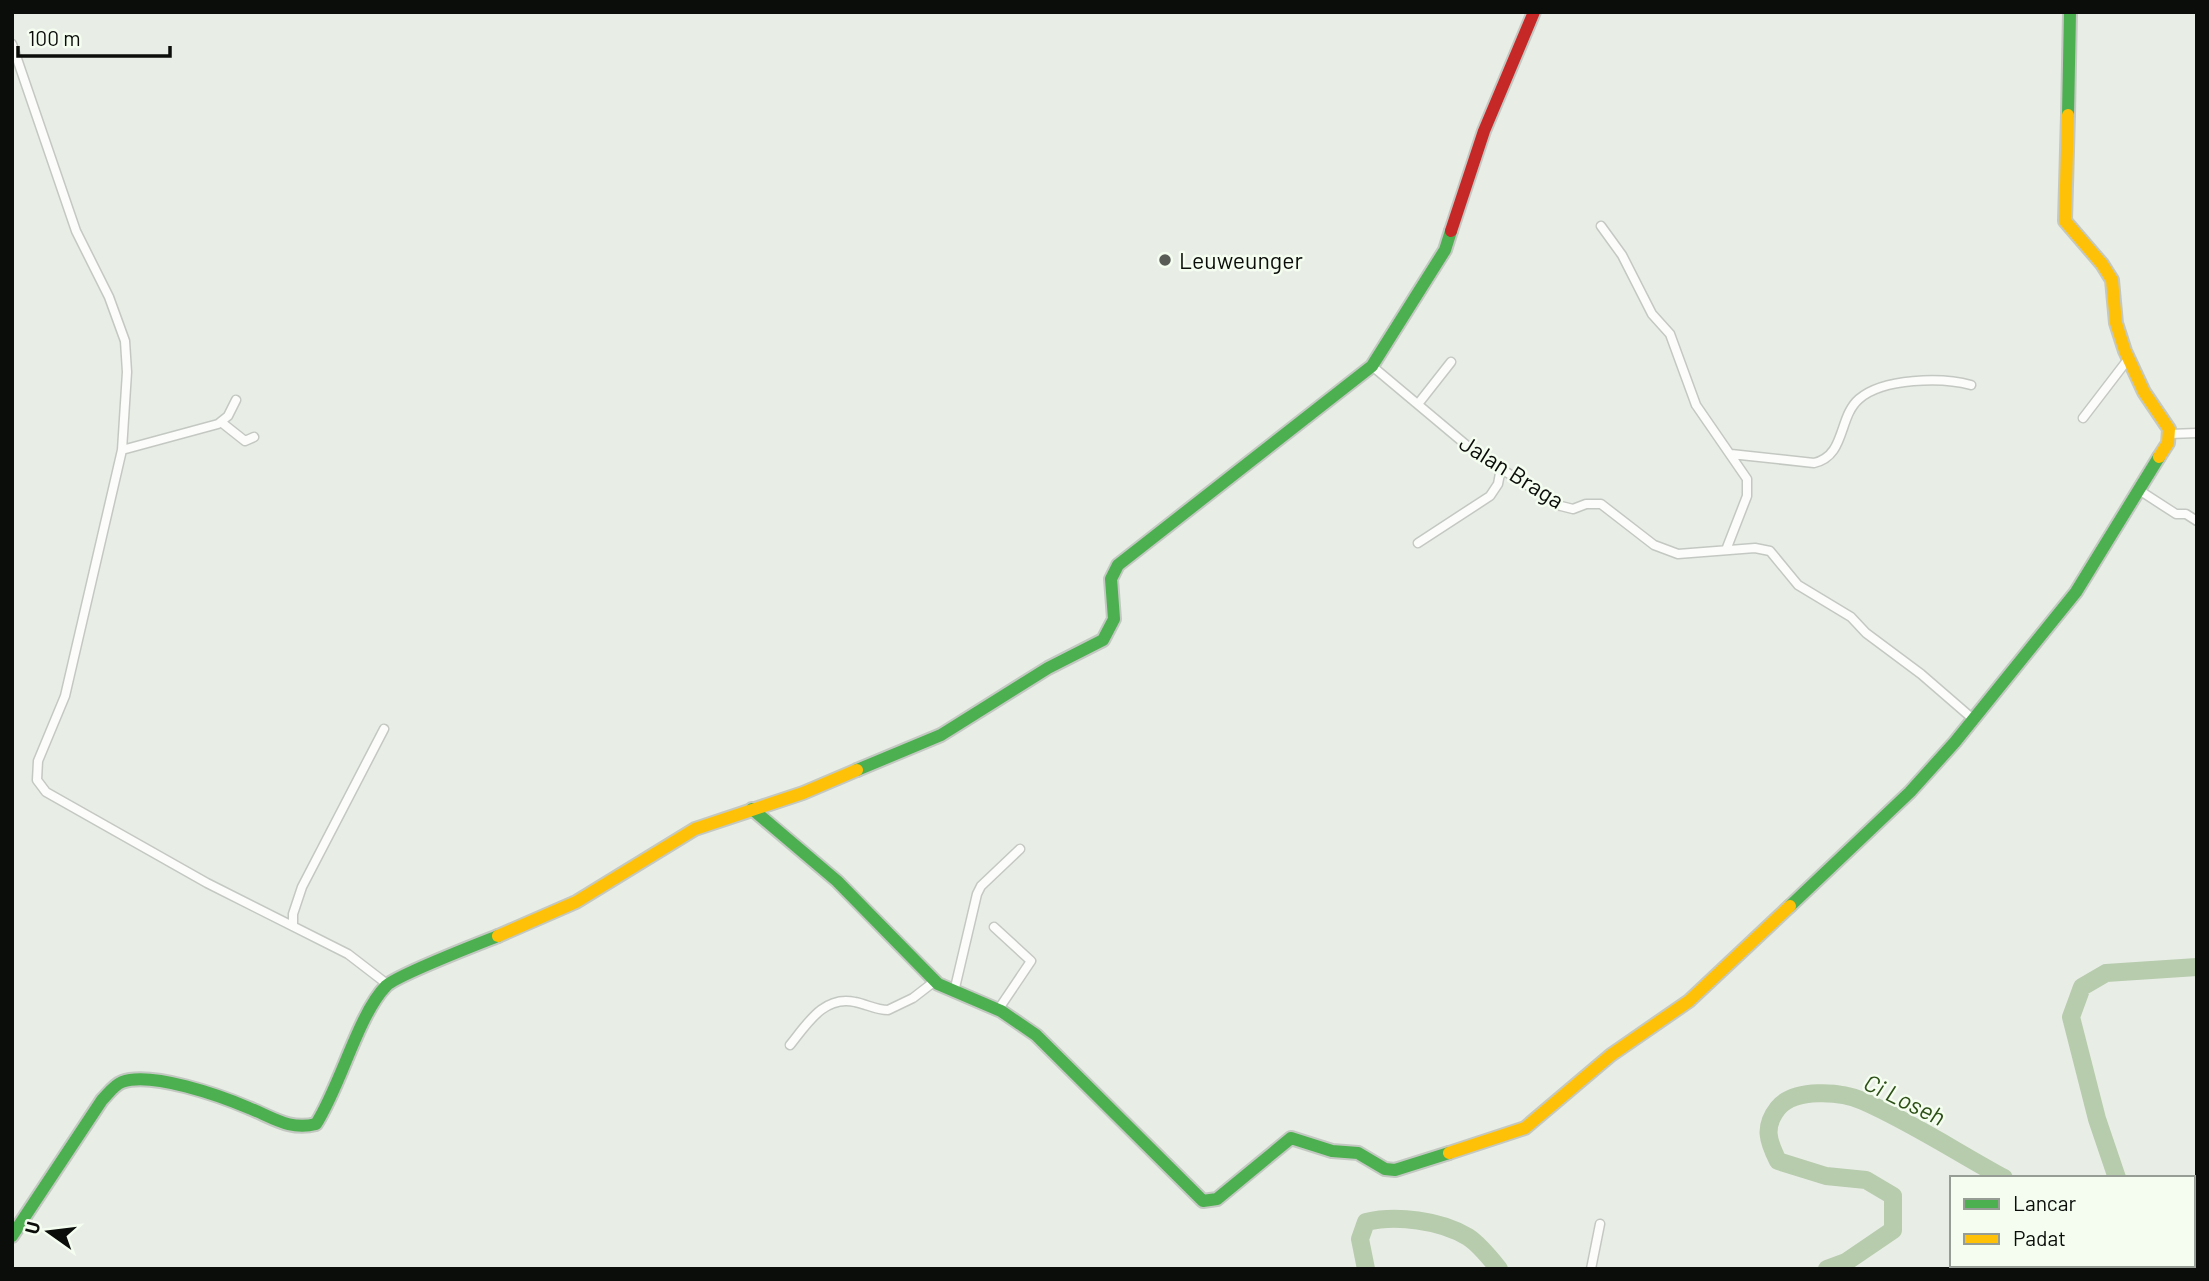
<svg xmlns="http://www.w3.org/2000/svg" width="2209" height="1281" font-family="Barlow,sans-serif">
  <rect width="100%" height="100%" fill="#e8ede6"/>
  <g fill="none" stroke-linecap="round" stroke-linejoin="round">
    <!-- river -->
    <path stroke="#b7cbad" stroke-width="18" d="M2117,1178L2097,1119L2071,1017L2082,987L2106,973L2197,967
      M1366,1269L1360,1239L1366,1222C1396,1215 1440,1220 1468,1237C1479,1244 1491,1259 1499,1269
      M1827,1269L1846,1262L1893,1230V1196L1866,1180L1826,1176L1778,1161C1768,1141 1763,1127 1778,1108C1794,1088 1841,1091 1863,1101C1911,1122 1958,1153 2004,1178"/>
    <defs>
      <path id="street" d="M12,44L76,231L109,297L125,341L127,372L122,450L65,696L38,761L37,780L46,792L207,883L348,954L387,984
        M1601,226L1622,255L1652,314L1670,334L1696,405L1747,479V496L1726,550
        M1372,366L1477,454L1561,506L1573,509L1586,504H1601L1654,545L1678,554L1755,548L1770,551L1798,585L1851,617L1866,633L1921,674L1973,719
        M1418,404L1451,362
        M2083,418L2129,358
        M221,422L245,441L254,437
        M2170,434L2197,433
        M122,450L218,424L228,416L236,400
        M1731,454L1814,463C1846,456 1838,417 1859,399C1883,378 1942,377 1971,385
        M2139,490L2176,514H2186L2197,521
        M1418,543L1490,496L1498,484L1501,468
        M293,926V914L302,887L384,729
        M994,927L1031,961L998,1010
        M954,992L977,894L981,886L1020,849
        M790,1045C807,1024 824,995 855,1002C866,1004 876,1010 888,1010L913,998L935,981
        M1591,1269L1600,1224
        M2196,1269L2197,1268"/>
      <path id="fast" d="M2068,115L2070,12
        M857,770L941,735L1048,668L1103,640L1114,619L1111,579L1118,565L1372,366L1445,250L1451,231
        M752,809L837,881L938,984L1001,1011L1036,1035L1203,1201L1217,1199L1291,1138L1332,1151L1358,1153L1385,1169L1395,1170L1449,1153
        M1790,906L1910,792L1955,742L2076,592L2159,457
        M12,1236L102,1100C108,1094 114,1085 122,1082C151,1071 221,1096 249,1108C272,1117 290,1131 316,1124C341,1085 358,1015 386,986C397,975 478,944 498,936"/>
      <path id="slow" d="M2068,115L2065,221L2102,264L2112,280L2116,323L2125,351L2144,392L2169,429L2168,443L2159,457
        M498,936L576,902L695,829L803,793L857,770
        M1449,1153L1525,1128L1611,1055L1689,1001L1790,906"/>
      <path id="jam" d="M1451,231L1484,131L1534,12"/>
    </defs>
    <!-- street casing -->
    <use href="#street" stroke="#c4c8c2" stroke-width="11"/>
    <!-- fast casing -->
    <use href="#fast" stroke="#c4c8c2" stroke-width="16"/>
    <!-- slow casing -->
    <use href="#slow" stroke="#c4c8c2" stroke-width="16"/>
    <!-- jam casing -->
    <use href="#jam" stroke="#c4c8c2" stroke-width="16"/>
    <!-- street -->
    <use href="#street" stroke="#fcfcfb" stroke-width="8"/>
    <!-- fast -->
    <use href="#fast" stroke="#4caf50" stroke-width="12"/>
    <!-- slow -->
    <use href="#slow" stroke="#ffc107" stroke-width="12"/>
    <!-- jam -->
    <use href="#jam" stroke="#c62828" stroke-width="12"/>
  </g>
  <!-- markers -->
  <circle fill="#585b56" stroke="#f4fdf0" stroke-width="2.5" cx="1165" cy="260" r="7"/>
  <g text-anchor="middle" dominant-baseline="central" stroke-width="5" stroke-linejoin="round" paint-order="stroke">
    <!-- poi labels -->
    <g font-size="23" fill="#0a0d09" stroke="#f4fdf0" text-anchor="start">
      <text x="1179" y="260">Leuweunger</text>
    </g>
    <!-- street labels -->
    <g font-size="23" fill="#0a0d09" stroke="#f4fdf0">
      <text transform="translate(1512 471) rotate(32)">Jalan Braga</text>
    </g>
    <!-- water labels -->
    <g font-size="24" font-style="italic" fill="#2c4f15" stroke="#f4fdf0">
      <text transform="translate(1905 1099) rotate(26)">Ci Loseh</text>
    </g>
  </g>
  <!-- border -->
  <rect width="2209" height="1281" fill="none" stroke="#0a0d09" stroke-width="28"/>
  <!-- legend -->
  <rect x="1950" y="1176" width="245" height="91" fill="#f4fdf0" stroke="#969d94" stroke-width="2"/>
  <rect x="1964" y="1199" width="35" height="10" fill="#4caf50" stroke="#969d94" stroke-width="2"/>
  <text x="2013" y="1211" font-size="21" fill="#0a0d09">Lancar</text>
  <rect x="1964" y="1234" width="35" height="10" fill="#ffc107" stroke="#969d94" stroke-width="2"/>
  <text x="2013" y="1246" font-size="21" fill="#0a0d09">Padat</text>
  <!-- north arrow -->
  <g transform="translate(49 1232) rotate(284)" stroke="#f4fdf0" stroke-width="5" paint-order="stroke">
  <path d="M0-5L12 26L0 18L-12 26Z" fill="#0a0d09"/>
  <text y="-10" font-size="19" font-weight="bold" text-anchor="middle" fill="#0a0d09">U</text>
  </g>
  <!-- scale -->
  <path d="M18 46v10h152v-10" fill="none" stroke="#0a0d09" stroke-width="3.5"/>
  <text x="28" y="46" font-size="21" fill="#0a0d09" stroke="#f4fdf0" stroke-width="5" paint-order="stroke">100 m</text>
</svg>
